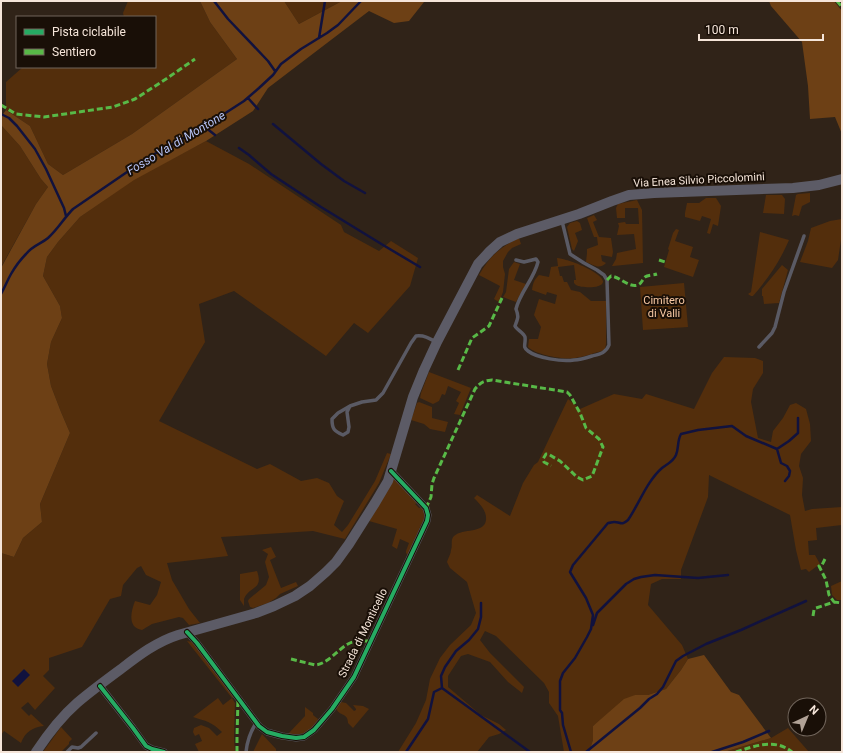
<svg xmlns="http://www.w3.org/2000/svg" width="843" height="753" font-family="Roboto,sans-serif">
  <rect width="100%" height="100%" fill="#302318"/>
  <!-- green -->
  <path fill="#532e0c" d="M128,1H200L210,22L237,59L132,134L63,175L48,164L30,126L6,110V82L23,67H155V17H124L123,13Z
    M284,1H342L299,24Z
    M1,125L20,146L41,179L48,187L36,204L1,267Z
    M206,141L249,164L341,225L344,232L379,251L391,241L418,258L410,286L368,333L354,323L326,356L234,291L199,304L205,342L159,421L257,469L270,464L301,481L317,478L329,483L337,496L344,501L334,525L342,532L348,525L375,481L387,453L391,454L379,483L345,539L313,531L221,537L228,556L167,563L172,580L189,609L200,623L189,625L183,618L179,617L152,624L142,630C127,628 131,611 135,601L150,605L157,595L161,582L146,575L141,566L137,568L123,585L121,596L110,599L82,647L49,658V670L43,676L55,688L35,710L28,702L21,708L29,716L31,714L44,726C33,727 25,732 21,743L4,731L1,735V553L14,557L23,538L42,522L40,504L70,433L61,412L51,386L47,364L51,342L62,318L60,306L43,276L47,257L58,242L80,217L134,179Z
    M810,193V202L802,206L799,216L795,215L792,216L796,195L798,194Z
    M766,195H782L785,199L784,214L763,213Z
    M706,198H716L721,206L718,226L713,224L710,234L707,233L711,219L702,216L700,221L685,217V213L687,203H699Z
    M637,200L642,210L643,263L613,266H612L616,259L617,253L636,249L634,234L617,235L619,226L618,223L625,222L626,224H639L638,208H625V218H617L616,208L618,204Z
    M594,215L597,220L593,222L599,237L611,238L613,252L612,257L601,255L602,261L606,263C599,270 594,265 586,262L587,253V249L598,245L597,237H594L587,218Z
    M842,219V233L838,260L832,268L800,262L808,241L811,228L830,221Z
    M577,221L580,223L582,230L575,233L578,241L574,251L572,249L567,227L570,223Z
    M676,229L679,230L675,241L693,247L690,257L699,260L693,277L664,267L669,250L668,249L673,233Z
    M760,232L789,240C779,263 769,277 753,296H751L748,294L751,292Z
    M519,238L521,244L512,248L508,252L503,261V267L505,274L503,292L499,302L494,299L500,286L479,275C490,256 500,247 519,238Z
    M557,258C560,258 563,259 566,260C573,261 604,274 603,282C602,289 581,288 576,285C576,285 575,284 574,283V280H576L574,265L558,267L560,276H562L564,282H567L571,290L580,292L591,301H606V344L605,349L602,351C593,353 584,357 575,358C564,360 536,355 528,347L529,339H538L541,327L534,315L539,299L555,304L557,295L547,292L546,295L532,290C533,283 534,280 539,275L549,277L551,267L558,266Z
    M514,262L520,264L514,280L526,284L516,302L503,297L506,292L509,269Z
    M782,265L788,270L779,303L764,304L763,296H762V289Z
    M684,283L688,327L643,330L640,287Z
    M724,357L755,358L763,361V373L753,389L751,402L758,438L771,442L773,431L783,418L790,405L796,403L806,409L810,424L811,441L801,454L799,466L803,478L802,495L805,511L812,509L842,507V525L816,528L817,540L808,541L809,555H815L820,564L809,572L806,569L801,570L796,550L790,515L709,475L708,497L681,570V579H662L651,584L648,605L682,645L688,659L681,670L666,689L648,695H635L593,726V740L589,752H564L558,716L549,703V692L544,683L496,636L485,631L480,640L490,653L524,687L522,693L508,682L490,662L468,654L461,656L448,676V687L481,715L499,724L506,730L499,734L489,737L477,752H398L416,723L426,700L430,679L440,658L450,645L471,625L476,613L467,582L450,568L447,562C448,558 451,554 451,550C453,545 450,540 454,536C463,528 484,534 486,520C487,511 480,504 474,498L477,495L510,516L523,483L534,465L538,462L568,399L580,409L614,394L642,399L646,394L694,409L712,373Z
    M429,372L471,388L460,415L454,414L459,403L456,401L461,392L448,386L445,395L442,394L439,401L433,404L420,398L421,393Z
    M419,402L432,407V418L448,422L445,432L430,429L424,424L411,420L417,403Z
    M394,478L417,503L415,504L419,508L422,507L424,509L425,519L421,525L408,555L406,553V551L409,543L400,539L397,549L392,546L397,529L369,521Z
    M271,547L276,557L270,560L281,588L296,582L298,586L280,594L276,598L268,603L253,608L250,607L248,601L249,599L266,585L269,577L265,562L268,554L262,550Z
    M257,571C264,590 249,586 244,599C244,600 244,605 244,606L240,600V574Z
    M842,581V600H837L832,595L831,586Z
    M187,641L192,642L235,697L232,698Z
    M218,698L223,705L232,698L235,703L234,738L235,752H199L195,744L202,741L199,734L195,736L193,732L194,728L201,725L209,728L217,736L222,732C212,722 206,721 193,717Z
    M341,702L346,703L354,711L356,710V709L353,705L363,706L369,709L353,728L348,723C348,712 339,717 336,708Z
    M305,707L313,713V715L318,719C312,733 301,736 288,734L305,716Z
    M61,727L72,739L69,742V744L61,752H43Z
    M788,728L809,752H724L771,738Z
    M262,734L276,749V752H253Z"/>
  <!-- forest -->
  <path fill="#6d4015" d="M200,1H284L299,24L342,1H424V2L409,21L394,23L369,11L268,88L253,111L206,141L134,180L80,217L58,242L47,257L43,276L60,306L62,318L51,342L47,364L51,386L61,412L70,433L40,504L42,522L23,538L14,557L1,553V268L36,204L48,187L41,179L20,146L1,125V117L6,110L30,126L48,164L63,175L132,134L237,59L210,22Z
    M769,1H834L842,11V134L835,117L810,119L808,86L802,42L771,6Z
    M704,655L731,692L739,695L771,738L724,752H589L593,740V726L624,699L635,695H648L666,689L681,670L688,659Z"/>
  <!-- water -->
  <path fill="#11123e" d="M24,669L30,675L18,687L12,681Z"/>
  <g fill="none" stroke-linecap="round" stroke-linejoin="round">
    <!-- stream -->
    <path stroke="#11123e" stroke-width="2.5" d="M214,1L228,19L268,61L275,71
      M319,38L325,1
      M248,98L258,109
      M1,114L9,118L17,126L35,149L46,169L64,208L66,216
      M273,124L321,164L344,181L365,193
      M205,127L215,135
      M239,148L249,155L271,174L321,207L383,245L420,267
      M1,294C5,287 7,281 11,274C15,267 20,260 26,254C33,245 41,244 48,238C58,229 64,218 73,209L149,157L209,124L227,112L244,101L259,88L273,75L281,64L301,49L327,33L338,25L361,1
      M777,449L781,463L787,466L790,471L789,476L785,481
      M481,603V617L478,629L469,640L456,651L445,667L441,676L442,688L530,752
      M593,625L597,613L626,584L634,579L641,577L655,575L698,578L728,575
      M406,752L428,719L434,692L442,688
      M571,752L563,725L562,713L560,710V681L563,673L575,658L587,637L591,629L593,615L586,598L570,572L573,565L608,523C610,523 612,522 614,522C621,522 621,526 628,520C639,504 647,481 662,468C667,464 673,462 676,455C679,448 677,441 681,434L698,430L732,426L746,436L777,449L789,441L798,433V418
      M586,752L640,708L649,699L657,694L663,687L676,661L683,656L706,644L741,630L806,601
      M712,752L743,742L769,731"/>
    <!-- lane -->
    <path stroke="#5a5a64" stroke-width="3.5" d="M516,260L524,262L536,259L538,262C534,279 520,292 516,309C519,317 518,318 515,326C517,330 524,333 525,337C526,344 522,347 528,351C537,358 562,362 574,360C580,360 586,358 592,356C600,354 606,353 609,345L607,280L604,275L597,270L584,263L570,254L562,221
      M759,347L772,333L775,327L784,292L804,236
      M350,406L347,412L349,427L348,432L343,435C334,431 332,429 332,419L338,413L350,406L362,402L376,400L383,393L411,343L416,336C424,335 429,338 436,342
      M67,752L72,747L78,748L81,747L96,733
      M246,752C247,742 251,731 256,723"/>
    <!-- street -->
    <path stroke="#5a5a64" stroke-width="7" d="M187,632L197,643L259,726L267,732L282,736L296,738L304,737L314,730L332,709L354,677L427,521L428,515L426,508L391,471
      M100,686L133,728L146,746L152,749L164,752"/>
    <!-- secondary -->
    <path stroke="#5c5b66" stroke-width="10" d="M36,752C48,734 61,717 77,703C91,691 106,680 121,669C138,656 156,642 178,635L256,613L274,606L295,596L310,586L326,572L336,562L349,544L375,503L388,481L413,397L424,370L437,342L478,264L490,251L500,242L517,234L579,214L612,201L629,195L654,193L793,188L819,185L842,179"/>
    <!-- quiet -->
    <path stroke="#58b947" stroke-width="3" stroke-dasharray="6 3" stroke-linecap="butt" d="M837,1L842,7
      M1,105L16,114L44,117L113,107L135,99L166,79L195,59
      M659,260L665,262
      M607,280L611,276C620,277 629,288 638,285C642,283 642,280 645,277C648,275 654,275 657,274
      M458,370L472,338L489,326L502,298
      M426,508L431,497L432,484L434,478L475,389C481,382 483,381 492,380L567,392L570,395L580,413L586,428L599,439L603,447L594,471L592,476L583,480L577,477L560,461L548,454H546L543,459L544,462L551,466
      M825,559L822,565L819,566L826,580L829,595L834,602
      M813,616L814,610L816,608L834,602L842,603
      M291,659L315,665C328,664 337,650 348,644C354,640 364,641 371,641
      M237,752V738L238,698
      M736,752C755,746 775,738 792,752"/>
    <defs>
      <path id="cycleway" d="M187,632L197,643L259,726L267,732L282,736L296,738L304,737L314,730L332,709L354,677L427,521L428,515L426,508L391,471
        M100,686L133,728L146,746L152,749L164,752"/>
    </defs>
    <!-- cycleway casing -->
    <use href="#cycleway" stroke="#190f07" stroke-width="6"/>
    <!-- cycleway -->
    <use href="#cycleway" stroke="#26ab63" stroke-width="4"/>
  </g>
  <g text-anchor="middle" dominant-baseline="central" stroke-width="4" stroke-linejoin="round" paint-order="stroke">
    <!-- street labels -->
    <g font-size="11" fill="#f5e5d9" stroke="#190f07">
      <text transform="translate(699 180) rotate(-3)">Via Enea Silvio Piccolomini</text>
      <text transform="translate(363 633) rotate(-64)">Strada di Monticello</text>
    </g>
    <!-- park labels -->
    <g font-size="11" fill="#f9c9a4" stroke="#190f07">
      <text x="664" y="300">Cimitero<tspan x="664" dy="13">di Valli</tspan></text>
    </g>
    <!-- water labels -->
    <g font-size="12" font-style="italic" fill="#b6c3f6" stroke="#190f07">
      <text transform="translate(176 143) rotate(-31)">Fosso Val di Montone</text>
    </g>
  </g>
  <!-- border -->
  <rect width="843" height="753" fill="none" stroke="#f5e5d9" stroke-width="4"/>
  <!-- legend -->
  <rect x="16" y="16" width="140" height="52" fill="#190f07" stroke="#71655b"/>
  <rect x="24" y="29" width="20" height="6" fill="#26ab63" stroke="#71655b"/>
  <text x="52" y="36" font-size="12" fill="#f5e5d9">Pista ciclabile</text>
  <rect x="24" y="49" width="20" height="6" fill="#58b947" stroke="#71655b"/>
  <text x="52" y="56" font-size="12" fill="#f5e5d9">Sentiero</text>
  <!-- north arrow -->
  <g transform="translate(807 717) rotate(44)"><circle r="19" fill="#190f07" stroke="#71655b"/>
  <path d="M0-3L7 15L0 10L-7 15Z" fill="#b0a195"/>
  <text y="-6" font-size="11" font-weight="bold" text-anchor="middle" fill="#f5e5d9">N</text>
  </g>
  <!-- scale -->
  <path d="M699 34v6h124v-6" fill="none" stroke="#f5e5d9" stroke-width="2"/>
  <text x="705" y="34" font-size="12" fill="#f5e5d9" stroke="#190f07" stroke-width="3" paint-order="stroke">100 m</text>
</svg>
